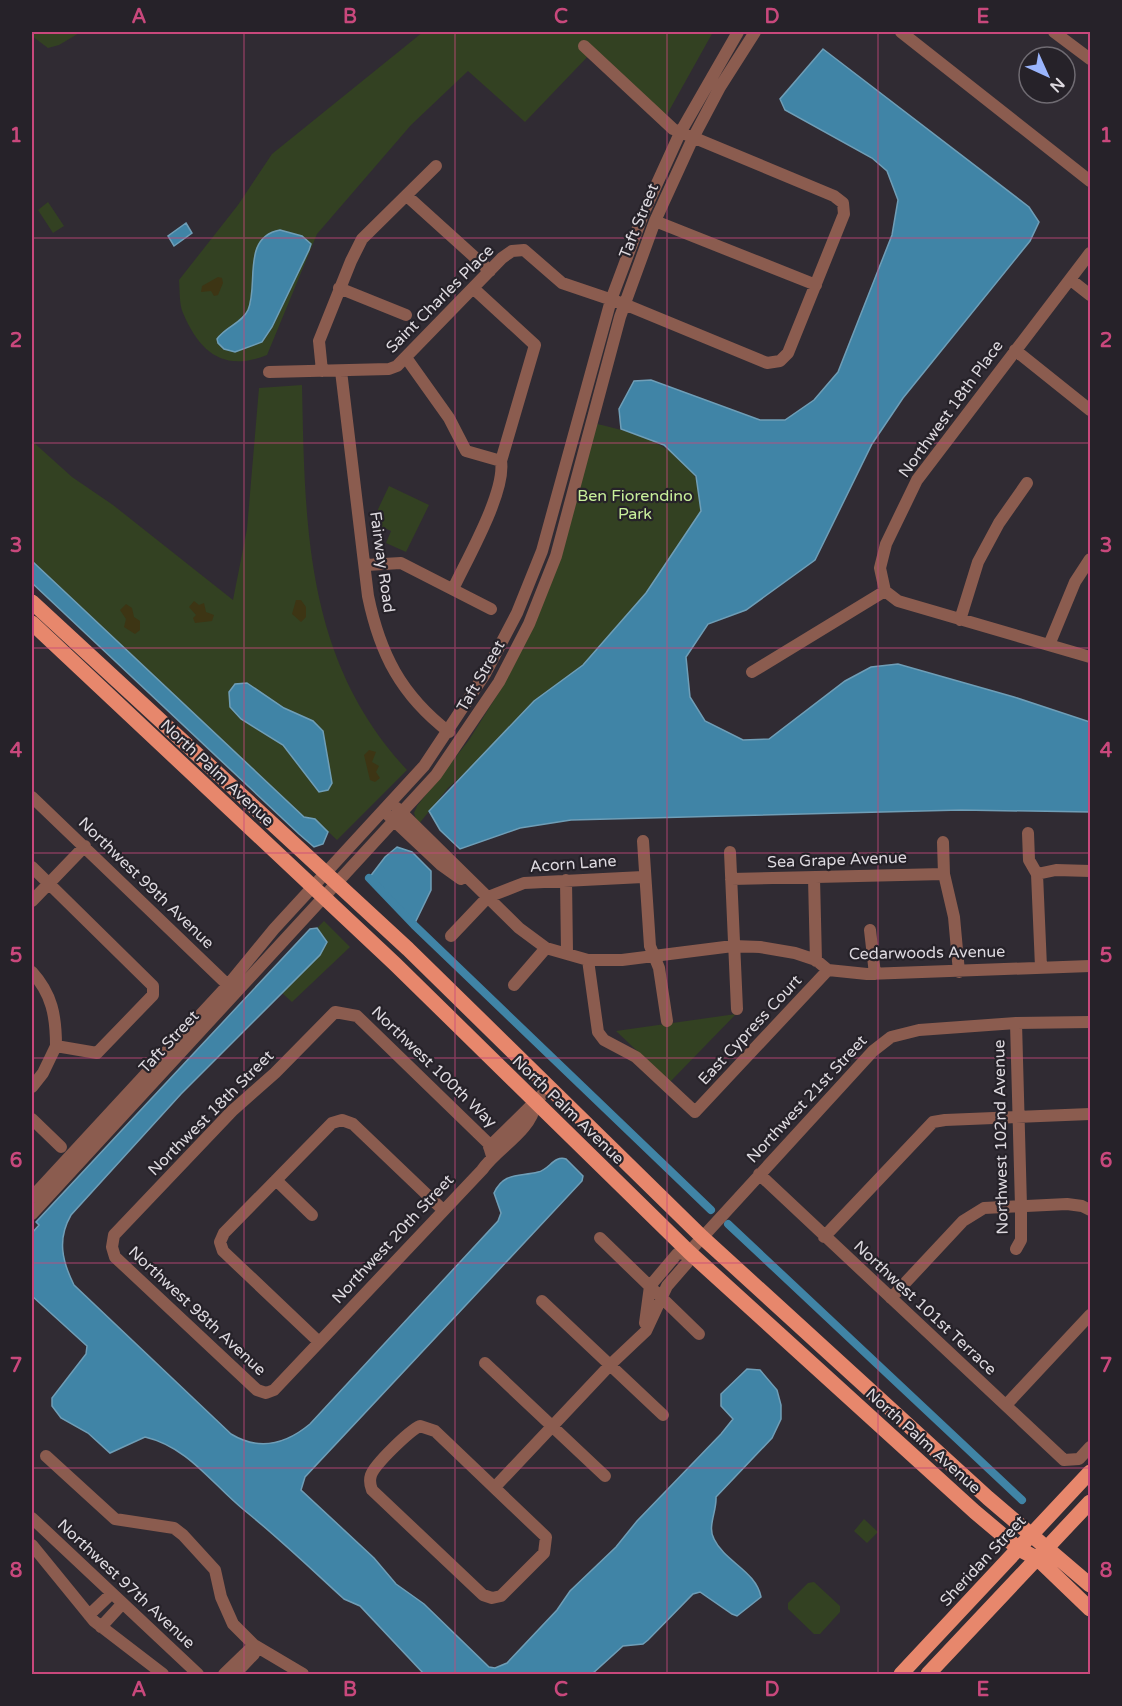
<svg xmlns="http://www.w3.org/2000/svg" width="1122" height="1706" font-family="'Varela Round',sans-serif">
  <rect width="100%" height="100%" fill="#302b33"/>
  <!-- green -->
  <path fill="#334122" d="M32,32H81L59,45L48,48L32,36Z
    M423,32H713L665,118L594,50L525,122L468,71L411,125L317,234L267,355C224,372 200,353 183,313C179,304 180,290 179,280L238,205L272,154Z
    M48,202L64,226L53,233L38,210Z
    M302,385C305,527 305,660 407,770L337,840L315,819L304,817L32,561V441L72,477L113,505L233,600L247,529L259,388Z
    M597,424C633,432 672,443 694,475C700,483 700,501 701,511L646,593L583,665L534,701L480,760L448,788L418,825L414,813L417,806L469,740L499,692L518,656Z
    M389,486L429,505L406,552L386,543L391,531L372,522Z
    M324,921L350,947L292,1002L282,993L320,955L327,941L317,928Z
    M736,1014L670,1082L616,1031Z
    M864,1519L878,1532L867,1543L854,1531Z
    M814,1582L840,1606V1612L820,1634H814L788,1609V1603L808,1583Z"/>
  <!-- sand -->
  <path fill="#3d3514" d="M218,277L222,278L223,283L218,295L214,296L211,291L201,292L202,286Z
    M296,600H301L306,607V617L301,622L292,614Z
    M194,601L199,605L204,603L206,612L214,615L212,621L195,623L193,618L196,615L189,607Z
    M126,604L132,608L134,617L140,621V630L135,634L124,627L126,619L120,610Z
    M369,750L376,752L372,762L379,766L376,772L380,778L375,782L370,780L364,755Z"/>
  <!-- water -->
  <path fill="#4084a6" stroke="#6f9eb7" stroke-width="1.5" d="M823,49L1029,207L1039,222L1030,241L903,398L872,444L815,560L746,610L708,624L686,657L690,697L705,721L743,740L769,739L845,681L871,667L898,664L1014,697L1090,722V812L961,810L571,820L520,828L460,849L440,830L429,811L534,701L583,665L646,593L701,511L696,476L664,445L621,429L619,409L634,381L651,380L760,420H785L814,400L838,372L892,235L898,200L887,171L872,158L785,110L780,99Z
    M186,223L192,233L174,246L168,236Z
    M280,230L302,236L311,244L309,250L272,327L262,342L235,352L224,349L218,343L217,339C225,327 242,323 248,310C259,285 241,237 280,230Z
    M32,561L304,817L315,819L328,832L323,844L314,847L299,834L32,583Z
    M247,683L284,708L313,721L323,731L332,783L328,790L319,792L283,745L241,719L230,707L229,692L235,684Z
    M397,847L412,852L431,871V890L414,925L369,878L385,857Z
    M317,928L327,942L320,955L181,1094L71,1215C57,1239 62,1261 74,1285L231,1434C259,1451 286,1444 310,1424L498,1221L501,1213L494,1193C504,1172 518,1177 538,1172C549,1170 554,1155 566,1159L583,1176L582,1181L305,1477L301,1490L374,1558L396,1584L424,1604L489,1667L495,1668L507,1663L557,1610L570,1591L616,1547L637,1521L721,1434L733,1419L721,1406V1394L747,1369L760,1370L777,1390L781,1405V1419L772,1438L716,1497C717,1511 707,1527 714,1539C725,1562 756,1571 761,1597L737,1616L732,1614L700,1592L693,1594L648,1640L643,1644L623,1646L592,1674H424L360,1606L344,1599C311,1569 279,1538 244,1510C212,1484 188,1447 145,1437L110,1453L88,1433L61,1418L52,1406V1398L86,1354L87,1346L32,1296V1233L39,1225L36,1222L310,929Z"/>
  <g fill="none" stroke-linecap="round" stroke-linejoin="round">
    <!-- canal -->
    <path stroke="#4084a6" stroke-width="8" d="M369,878L414,925L711,1210
      M728,1224L1022,1500"/>
    <!-- minor -->
    <path stroke="#8b5c4f" stroke-width="12" d="M901,32L1090,181
      M1054,32L1090,59
      M407,196L490,271
      M655,221L816,285
      M1071,280L1090,295
      M339,288L406,315
      M1015,350L1090,410
      M407,359L449,418L466,451L501,461
      M322,371L319,341L351,261L362,239L436,166
      M341,371L368,596C380,654 401,695 449,732
      M269,372L389,369L397,366L502,258L512,251L524,250L562,283L624,304L767,363L780,361L788,353L844,214L843,203L834,196L673,129L584,46
      M366,565L401,563L491,609
      M453,589C467,559 506,492 501,461L535,345L473,288
      M885,591L898,601L1090,657
      M960,620L978,562L999,523L1027,483
      M1049,645L1075,582L1090,559
      M752,672L885,591L880,568L886,544L917,480L1090,253
      M32,797L234,991
      M397,808L519,928L546,948L588,960H622L733,946L760,947L795,953L816,960L828,970L867,974L1090,966
      M389,816L440,864L461,879
      M1028,833L1029,860L1037,874L1041,967
      M643,841L650,946L659,968L667,1021
      M943,842L944,874L954,917L959,972
      M730,852L737,1009
      M32,867L153,986V995L97,1053L56,1046L43,1073L32,1087
      M1037,874L1056,870L1090,871
      M814,878L816,961
      M731,879L944,874
      M566,880L567,952
      M32,901L85,846
      M870,930L875,974
      M451,936L488,897L524,883L643,877
      M588,960L598,1032L604,1040L636,1057L695,1112L828,970
      M32,972C52,994 56,1016 56,1046
      M514,985L546,948
      M1016,1023L1021,1206V1240L1016,1249
      M32,1119L61,1147
      M489,1147L549,1088
      M492,1156L488,1143L357,1016L335,1012L275,1073L232,1111L114,1235L112,1247L115,1257L257,1390L266,1393L274,1390L482,1170C498,1147 530,1133 536,1103
      M759,1174L1064,1460L1079,1459L1090,1447
      M276,1180L312,1215
      M32,1197L228,985L274,929L424,766L485,674L517,613L542,551L611,300L644,212L680,133L738,32
      M32,1214L436,775L499,682L529,624L556,556L620,317L655,221L693,138L720,87L755,32
      M824,1237L933,1122L945,1120L1090,1114
      M600,1238L699,1334
      M891,1298L963,1221L984,1208L1067,1204L1082,1206L1090,1210
      M542,1301L663,1415
      M645,1323L650,1286L677,1254L689,1252
      M319,1342L223,1251L220,1242L224,1233L332,1123L342,1120L353,1124L443,1210
      M485,1363L605,1476
      M1006,1405L1090,1315
      M420,1426L435,1431L546,1537L544,1553L501,1596L492,1598L483,1595L372,1490C370,1485 369,1481 371,1475C375,1464 409,1431 420,1426Z
      M46,1456L115,1519L174,1528L183,1535L215,1570L221,1597L233,1624L254,1645L303,1674
      M495,1487L611,1364L646,1331L667,1286L687,1263L689,1252L873,1051L891,1037L919,1030L1016,1023L1090,1022
      M32,1518L198,1674
      M32,1545L94,1621L163,1674
      M89,1615L111,1594
      M101,1627L122,1604
      M224,1674L254,1645V1654L235,1674"/>
    <!-- major -->
    <path stroke="#e7876c" stroke-width="15" d="M32,602L408,949L702,1237L988,1498L1090,1585
      M32,623L395,964L689,1252L975,1512L1019,1549L1038,1559L1090,1609
      M901,1674L1090,1472
      M928,1674L1090,1502"/>
  </g>
  <!-- grid -->
  <path fill="none" stroke="#c9487c" stroke-width="1.5" stroke-opacity="0.55" d="M244,32V1674M455,32V1674M667,32V1674M878,32V1674M32,238H1090M32,443H1090M32,648H1090M32,853H1090M32,1058H1090M32,1263H1090M32,1468H1090"/>
  <g text-anchor="middle" dominant-baseline="central" stroke-width="4.5" stroke-linejoin="round" paint-order="stroke">
    <!-- street labels -->
    <g font-size="16" fill="#ddd9df" stroke="#262229">
      <text transform="translate(639 221) rotate(-68)">Taft Street</text>
      <text transform="translate(440 299) rotate(-45)">Saint Charles Place</text>
      <text transform="translate(951 409) rotate(-54)">Northwest 18th Place</text>
      <text transform="translate(382 562) rotate(82)">Fairway Road</text>
      <text transform="translate(481 676) rotate(-60)">Taft Street</text>
      <text transform="translate(217 773) rotate(43)">North Palm Avenue</text>
      <text transform="translate(837 860) rotate(-2)">Sea Grape Avenue</text>
      <text transform="translate(573 864) rotate(-4)">Acorn Lane</text>
      <text transform="translate(146 883) rotate(44)">Northwest 99th Avenue</text>
      <text transform="translate(927 953) rotate(-1)">Cedarwoods Avenue</text>
      <text transform="translate(750 1030) rotate(-47)">East Cypress Court</text>
      <text transform="translate(169 1042) rotate(-47)">Taft Street</text>
      <text transform="translate(434 1067) rotate(44)">Northwest 100th Way</text>
      <text transform="translate(807 1099) rotate(-47)">Northwest 21st Street</text>
      <text transform="translate(568 1110) rotate(44)">North Palm Avenue</text>
      <text transform="translate(211 1113) rotate(-45)">Northwest 18th Street</text>
      <text transform="translate(1001 1137) rotate(-91)">Northwest 102nd Avenue</text>
      <text transform="translate(393 1239) rotate(-47)">Northwest 20th Street</text>
      <text transform="translate(925 1308) rotate(43)">Northwest 101st Terrace</text>
      <text transform="translate(197 1311) rotate(43)">Northwest 98th Avenue</text>
      <text transform="translate(923 1441) rotate(42)">North Palm Avenue</text>
      <text transform="translate(983 1561) rotate(-47)">Sheridan Street</text>
      <text transform="translate(126 1584) rotate(43)">Northwest 97th Avenue</text>
    </g>
    <!-- park labels -->
    <g font-size="16" fill="#c8ef9b" stroke="#262229">
      <text x="635" y="496">Ben Fiorendino<tspan x="635" dy="18">Park</tspan></text>
    </g>
  </g>
  <!-- border -->
  <rect width="1122" height="1706" fill="none" stroke="#262229" stroke-width="66"/>
  <!-- north arrow -->
  <g transform="translate(1047 75) rotate(135)"><circle r="28" fill="#262229" stroke="#6f6b72" stroke-width="1.5"/>
  <path d="M0-4.5L10 22L0 15L-10 22Z" fill="#9ab5fd"/>
  <text y="-9" font-size="16" font-weight="bold" text-anchor="middle" fill="#ddd9df">N</text>
  </g>
  <rect x="33" y="33" width="1056" height="1640" fill="none" stroke="#c9487c" stroke-width="2"/>
  <g font-size="20" text-anchor="middle" font-weight="bold" fill="#c9487c">
    <text x="139" y="23">A</text>
    <text x="350" y="23">B</text>
    <text x="561" y="23">C</text>
    <text x="772" y="23">D</text>
    <text x="983" y="23">E</text>
    <text x="16" y="142">1</text>
    <text x="1106" y="142">1</text>
    <text x="16" y="347">2</text>
    <text x="1106" y="347">2</text>
    <text x="16" y="552">3</text>
    <text x="1106" y="552">3</text>
    <text x="16" y="757">4</text>
    <text x="1106" y="757">4</text>
    <text x="16" y="962">5</text>
    <text x="1106" y="962">5</text>
    <text x="16" y="1167">6</text>
    <text x="1106" y="1167">6</text>
    <text x="16" y="1372">7</text>
    <text x="1106" y="1372">7</text>
    <text x="16" y="1577">8</text>
    <text x="1106" y="1577">8</text>
    <text x="139" y="1696">A</text>
    <text x="350" y="1696">B</text>
    <text x="561" y="1696">C</text>
    <text x="772" y="1696">D</text>
    <text x="983" y="1696">E</text>
  </g>
</svg>
